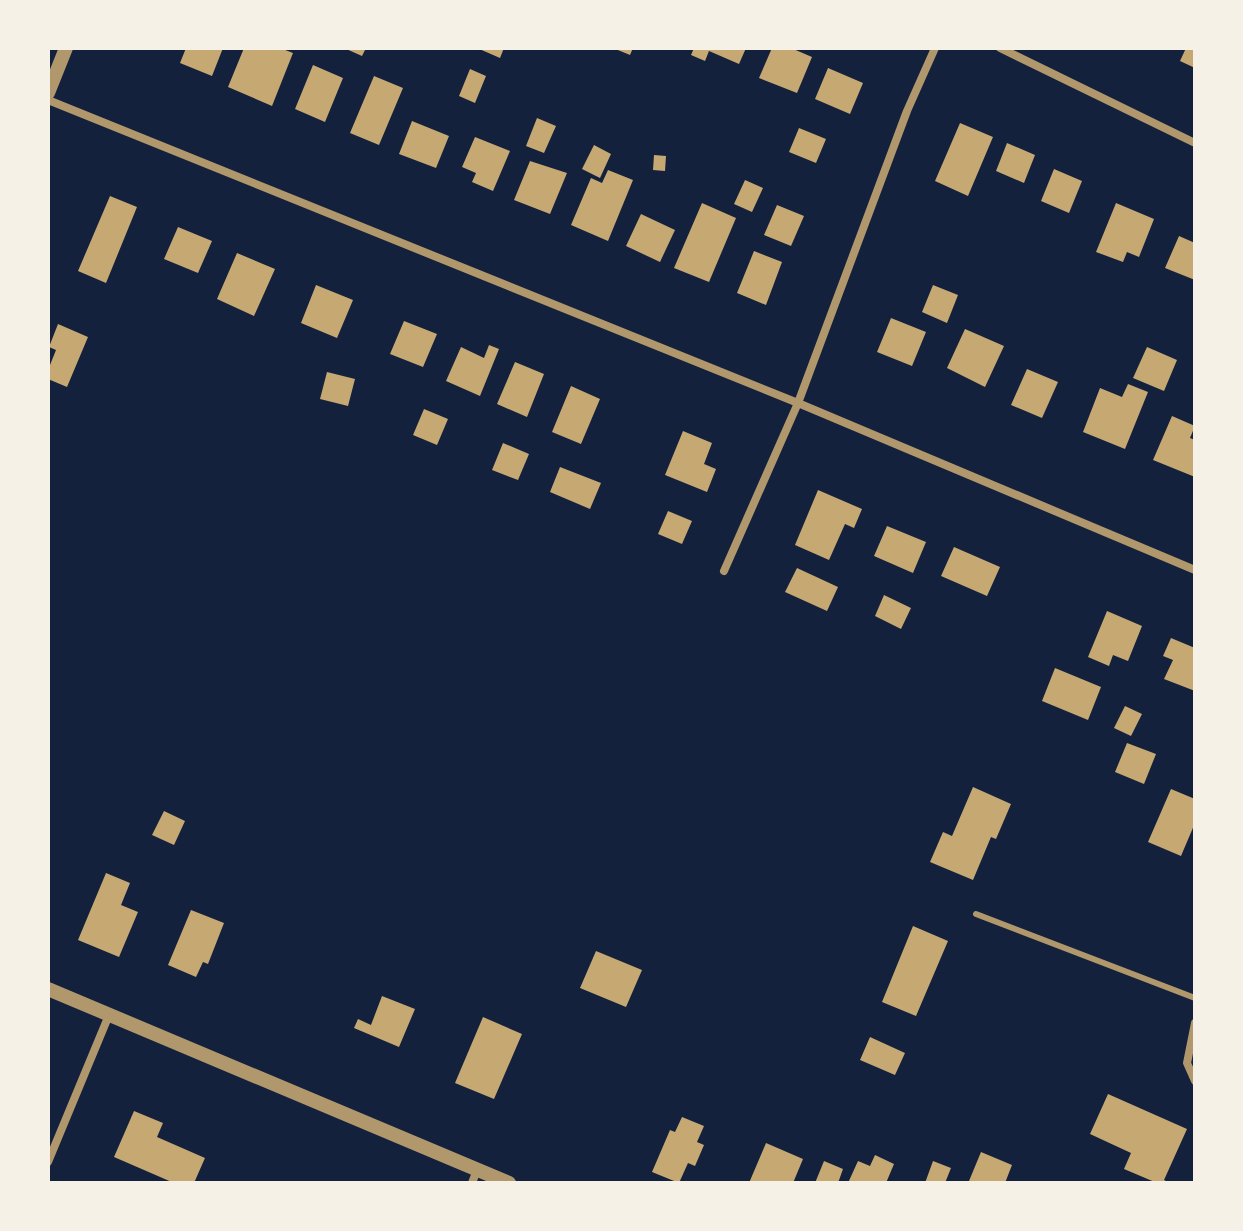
<svg xmlns="http://www.w3.org/2000/svg" width="1243" height="1231" font-family="Georgia,serif">
  <rect width="100%" height="100%" fill="#14213d"/>
  <!-- building -->
  <path fill="#c6a872" d="M186,48H223L212,76L180,63Z
    M244,48H280L293,53L272,106L228,87Z
    M344,48H366L362,56Z
    M477,48H504L500,58Z
    M613,48H633L630,55Z
    M694,48H746L739,64L709,51L705,61L691,55Z
    M772,48H791L812,57L797,93L759,78Z
    M1186,48H1195V68L1180,61Z
    M313,65L343,78L325,122L295,109Z
    M828,68L863,83L850,114L815,99Z
    M470,69L486,76L475,103L459,96Z
    M374,76L403,88L379,145L350,133Z
    M537,118L556,126L544,153L526,146Z
    M412,121L449,136L436,168L399,154Z
    M960,123L993,137L968,196L935,181Z
    M799,128L826,139L816,163L789,152Z
    M475,137L510,151L493,191L472,182L476,173L462,167Z
    M1007,143L1035,155L1024,183L996,171Z
    M594,145L611,154L600,178L582,169Z
    M654,155L666,156L665,171L653,170Z
    M530,161L567,173L550,214L514,200Z
    M1054,169L1082,181L1069,213L1041,201Z
    M608,170L633,180L608,241L571,225L591,178L602,183Z
    M745,180L763,188L752,212L734,204Z
    M110,196L137,207L106,283L78,271Z
    M702,203L736,218L709,282L674,268Z
    M1116,203L1154,219L1139,257L1127,252L1123,262L1096,252Z
    M777,205L804,216L791,246L764,235Z
    M641,214L675,230L660,262L626,246Z
    M178,227L212,241L198,273L164,259Z
    M1179,236L1195,243V280L1165,268Z
    M754,251L782,262L766,305L737,293Z
    M237,253L275,269L254,316L217,299Z
    M316,285L353,300L337,338L301,323Z
    M933,285L958,295L947,323L922,312Z
    M891,318L926,332L912,366L877,352Z
    M404,321L437,334L423,367L390,354Z
    M58,324L88,337L67,387L48,379V370L56,350L49,347Z
    M965,329L1004,346L985,387L947,368Z
    M489,345L499,349L480,396L446,381L461,347L484,358Z
    M1147,347L1177,360L1164,391L1133,378Z
    M515,362L544,374L527,417L497,404Z
    M1027,369L1058,382L1042,418L1011,405Z
    M327,372L355,379L348,406L320,399Z
    M1128,384L1148,392L1125,449L1083,432L1100,388L1122,397Z
    M571,386L600,399L581,444L552,432Z
    M424,409L448,419L437,445L413,435Z
    M1172,416L1195,426L1190,438L1195,440V477L1153,460Z
    M683,431L712,443L704,464L716,469L707,492L665,475Z
    M503,443L529,454L518,480L492,470Z
    M560,467L601,483L590,509L550,492Z
    M818,490L862,509L854,528L845,524L829,560L795,545Z
    M668,511L692,521L682,544L658,534Z
    M887,526L926,542L913,573L874,556Z
    M954,547L1000,567L987,596L941,576Z
    M797,568L838,587L827,611L785,592Z
    M884,595L911,608L901,629L875,616Z
    M1107,611L1142,626L1128,661L1113,655L1109,666L1088,657Z
    M1171,638L1195,648V691L1164,679L1173,660L1163,656Z
    M1055,668L1101,687L1088,720L1042,701Z
    M1125,706L1142,714L1131,736L1114,728Z
    M1127,743L1156,754L1144,784L1115,772Z
    M973,787L1011,804L996,839L991,837L973,880L930,862L943,832L952,836Z
    M1171,789L1195,799V823L1181,856L1148,842Z
    M164,811L185,821L174,845L152,835Z
    M106,873L130,883L121,905L138,912L119,957L78,940Z
    M191,910L224,923L208,964L203,962L196,977L168,965Z
    M913,926L948,941L916,1016L882,1002Z
    M596,951L642,970L626,1007L580,988Z
    M382,996L415,1009L399,1047L354,1028L358,1019L371,1025Z
    M483,1017L522,1034L494,1099L455,1083Z
    M870,1037L905,1053L895,1075L860,1060Z
    M1108,1094L1187,1129L1164,1180L1170,1183H1157L1124,1169L1131,1153L1090,1134Z
    M134,1111L163,1123L157,1137L205,1158L194,1183H174L114,1157Z
    M682,1117L704,1126L697,1142L704,1145L695,1166L688,1163L679,1183L652,1172L670,1130L675,1132Z
    M766,1143L803,1159L793,1183H749Z
    M981,1152L1012,1165L1005,1183L969,1181Z
    M875,1155L894,1164L886,1183H848L858,1161L870,1166Z
    M824,1161L843,1169L838,1183H815Z
    M933,1161L951,1168L945,1183H925Z"/>
  <g fill="none" stroke-linecap="round" stroke-linejoin="round">
    <!-- service -->
    <path stroke="#b1986c" stroke-width="6" d="M976,914L1195,998"/>
    <!-- minor -->
    <path stroke="#b1986c" stroke-width="8" d="M1000,48L1195,143
      M48,100L798,403L1195,570
      M724,571L798,403L907,111L935,48
      M1195,1023L1187,1063L1195,1081
      M48,1162L109,1015
      M472,1183L477,1170"/>
    <!-- tertiary -->
    <path stroke="#b1986c" stroke-width="14" d="M48,93L66,48
      M48,989L509,1183"/>
  </g>
  <!-- border -->
  <rect width="1243" height="1231" fill="none" stroke="#f6f1e7" stroke-width="100"/>
</svg>
